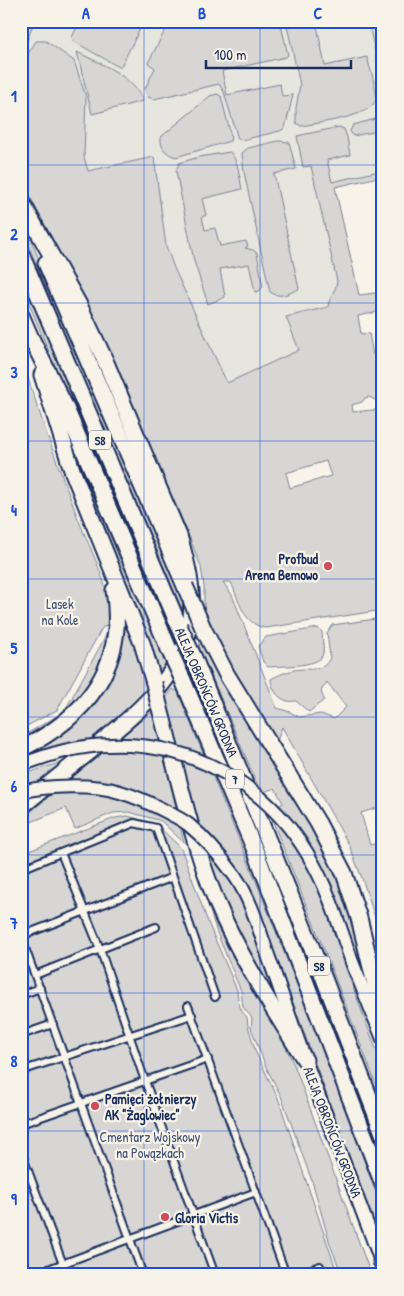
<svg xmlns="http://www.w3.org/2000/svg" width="404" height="1296" font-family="'Patrick Hand',sans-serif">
  <rect width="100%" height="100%" fill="#f7f3e8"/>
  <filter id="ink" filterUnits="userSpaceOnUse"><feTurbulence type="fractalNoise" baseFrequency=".02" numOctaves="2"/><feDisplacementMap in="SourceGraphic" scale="10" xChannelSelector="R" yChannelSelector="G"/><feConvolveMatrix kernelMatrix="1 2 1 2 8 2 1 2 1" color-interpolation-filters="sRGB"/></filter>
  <g filter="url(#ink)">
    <!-- built -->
    <path fill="#e6e5de" d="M21,21H383V176L335,187L359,296L353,301L286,317L299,350L227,384L174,268L166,246L153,157L47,181L21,153Z"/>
    <!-- green -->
    <path fill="#d7d6d4" stroke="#798299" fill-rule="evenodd" d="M21,21H34L21,58Z
      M80,21H144L121,66L119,67L73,41L72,37Z
      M170,21H280L288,55L286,57L222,71L227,95L280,84L282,96L293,95L285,128L280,131L242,140L238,139L224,92L219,84L154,99L148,97L145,89L155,68L148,63Z
      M286,21H316L325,66L367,57C370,70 377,87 376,99C373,117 317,123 301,126L296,123V108L300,85Z
      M368,21H383V60L377,61Z
      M36,41H46L74,61L86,97L84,157L88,171L154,157L166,246L174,268L227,383L299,350L286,317L328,307C329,297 336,291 337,281L311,166L303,167L297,136L339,127L344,129L347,137L350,155L327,160L332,182L383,170V176L335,187L359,295L383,292V311L358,316L361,334L369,333L373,355L383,354V399L375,400L369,397L365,398L362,402L352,405L353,412L383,409V610L266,628C243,625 239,600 231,582H223L232,595L277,708L290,712L299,717L321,714L334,719L346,707L327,682L321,691L324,700L309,712L296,701C293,701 290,702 288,701C278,699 271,688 271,679C278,675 286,672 294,670C307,667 324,674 330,657L327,633L332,625L383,618V806L361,813L370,845L383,842V942L363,881L349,845L282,727L276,744L204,616V587L201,567L187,531L101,334L21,179V65ZM326,461L331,476L290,488L286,473Z
      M77,52C101,64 132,75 143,101L92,114Z
      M217,94L221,96L231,136L230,141L176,157C166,154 160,148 161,137L210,96Z
      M383,117V130L353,136L350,131L353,125Z
      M278,141L289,142L296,169L274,174L299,289C289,293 280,299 270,292L244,172L242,153L248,148Z
      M230,152C239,162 239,176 242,189L202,199L206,215L202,217L205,230L215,228L220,246L246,241L248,246L245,248L253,250L257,253L263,287L259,291L255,292L249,264L220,269L225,297L208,304L194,261L176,171L179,163L199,157Z
      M21,217L183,597V611L76,362L21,227Z
      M21,272L177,637L175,647L61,381L21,284Z
      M21,357C38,410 56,461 76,513C87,544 114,591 110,623L102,628L57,710L21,729Z
      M55,403L119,557L167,664L158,678L89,503Z
      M122,612L140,660L149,692L91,739L59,745L21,758V753L98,695Z
      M318,628L322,632C322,639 325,651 322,656C317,667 279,666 268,667L263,662L258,646L266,637Z
      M109,630C104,660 90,695 64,713C51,723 35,730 21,739V737L64,712Z
      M202,637L331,860L349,904L367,980L359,959L345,966L383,1068V1102L323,947L269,812L283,803L275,788L261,793L199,647Z
      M190,666L337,1025L383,1151V1167L186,671Z
      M173,689L176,691L177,690L181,700L254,876L328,1063L383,1212V1244L362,1191L277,959L263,964L282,1017L255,970L208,861L164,704L166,703L165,699Z
      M154,710L184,843L161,821L129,812L113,813L75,829L66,808L21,826V817L23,818Z
      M66,761L42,780L21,785V775L24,774Z
      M128,816L156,824L181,848L209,925L237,990C238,1001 239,1010 247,1017L248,1026L256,1053L278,1098L338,1275H21V854L115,818Z
      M208,905L217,927L246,981L248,980L279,1033L295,1067L371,1275H342L330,1244L313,1184L281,1096L266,1067L251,1028L252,1018L243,1007L241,991L217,933Z"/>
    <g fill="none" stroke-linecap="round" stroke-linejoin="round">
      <defs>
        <path id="pedestrian" d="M61,853L100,949L145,1081L215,1275
          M21,869L134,823L156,828L215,997
          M21,936L173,877
          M21,937L143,1275
          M35,975L156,927
          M21,995L40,988
          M188,1006L286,1275
          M21,1035L53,1024
          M21,1071L192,1015
          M21,1124L208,1059
          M21,1152L67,1275
          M32,1275L256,1192
          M295,1275L320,1266"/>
        <path id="primary" d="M270,961L305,1060L381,1261
          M352,962L383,1039"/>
        <path id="motorway" d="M21,201L79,305L104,358L179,536C187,563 194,590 191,618C184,677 135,714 93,749C69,768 45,787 21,807
          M21,254L179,626
          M46,263L185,586
          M21,315L30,336L64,404L171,654
          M42,375L72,470L142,643L154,683
          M203,628L227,675L318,823L344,873L359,918L383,1017
          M194,658L320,968L383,1133
          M182,678L257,855L383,1184
          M159,705C179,777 193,851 224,919C247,968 276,1014 305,1060
          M21,749C87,717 127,665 114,590
          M381,1261L383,1264"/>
      </defs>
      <!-- pedestrian casing -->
      <use href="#pedestrian" stroke="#1b2f5e" stroke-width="10"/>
      <!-- primary casing -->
      <use href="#primary" stroke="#1b2f5e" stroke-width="16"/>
      <!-- motorway casing -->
      <use href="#motorway" stroke="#1b2f5e" stroke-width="19"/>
      <!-- pedestrian -->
      <use href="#pedestrian" stroke="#f7f3e8" stroke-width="6"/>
      <!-- primary -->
      <use href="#primary" stroke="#f7f3e8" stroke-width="12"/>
      <!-- motorway -->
      <use href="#motorway" stroke="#f7f3e8" stroke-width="15"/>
      <defs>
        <path id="primary-bridge" d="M21,765C50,754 79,745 110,745C190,742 266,784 307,853C328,887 339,925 352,962
          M21,792C47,785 94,784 120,792C137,797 154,805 169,813C176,817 183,820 189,825C206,839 222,858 235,876C252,901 260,933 270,961"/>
        <path id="motorway-bridge" d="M185,586L203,628
          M179,626L194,658
          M171,654L182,678
          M154,683L159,705"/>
      </defs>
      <!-- primary-bridge casing -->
      <use href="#primary-bridge" stroke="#1b2f5e" stroke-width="16" stroke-linecap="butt"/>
      <!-- motorway-bridge casing -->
      <use href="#motorway-bridge" stroke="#1b2f5e" stroke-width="19" stroke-linecap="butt"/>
      <!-- primary-bridge -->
      <use href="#primary-bridge" stroke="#f7f3e8" stroke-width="12"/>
      <!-- motorway-bridge -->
      <use href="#motorway-bridge" stroke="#f7f3e8" stroke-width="15"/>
    </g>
  </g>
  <!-- grid -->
  <path fill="none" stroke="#1d4ed8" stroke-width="1" stroke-opacity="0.55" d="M144,21V1275M260,21V1275M21,165H383M21,303H383M21,441H383M21,579H383M21,717H383M21,855H383M21,993H383M21,1131H383"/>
  <!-- markers -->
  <g fill="#d1495b" stroke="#f7f3e8" stroke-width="2">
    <circle cx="328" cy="566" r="5"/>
    <circle cx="95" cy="1106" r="5"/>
    <circle cx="165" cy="1217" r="5"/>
  </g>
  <g text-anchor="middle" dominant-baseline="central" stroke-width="4.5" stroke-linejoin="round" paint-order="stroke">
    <!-- shield labels -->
    <g fill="#f7f3e8" stroke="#5d6a87" stroke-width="1">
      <rect x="89" y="430.5" width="22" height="19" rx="4"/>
      <rect x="226" y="769.5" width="18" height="19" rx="4"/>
      <rect x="308" y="956.5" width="22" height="19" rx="4"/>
    </g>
    <g font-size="12" font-weight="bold" fill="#1b2f5e">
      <text x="100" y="440">S8</text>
      <text x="235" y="779">7</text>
      <text x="319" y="966">S8</text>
    </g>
    <!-- poi labels -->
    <g font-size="14" font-weight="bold" fill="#1b2f5e" stroke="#f7f3e8" text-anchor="start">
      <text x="318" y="558" text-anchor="end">Profbud<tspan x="318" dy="16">Arena Bemowo</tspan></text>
      <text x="105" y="1098">Pamięci żołnierzy<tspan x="105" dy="16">AK "Żaglowiec"</tspan></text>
      <text x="175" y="1217">Gloria Victis</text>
    </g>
    <!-- park labels -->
    <g font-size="14" fill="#415076" stroke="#f7f3e8">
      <text x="60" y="603">Lasek<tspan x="60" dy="16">na Kole</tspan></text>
      <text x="150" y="1136">Cmentarz Wojskowy<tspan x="150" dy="16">na Powązkach</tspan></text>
    </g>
    <!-- street labels -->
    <g font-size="14" fill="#1b2f5e" stroke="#f7f3e8">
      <text transform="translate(207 692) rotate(67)">ALEJA OBROŃCÓW GRODNA</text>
      <text transform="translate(333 1132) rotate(69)">ALEJA OBROŃCÓW GRODNA</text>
    </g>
  </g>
  <!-- margin -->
  <rect width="404" height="1296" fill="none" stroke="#f7f3e8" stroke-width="55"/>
  <!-- scale -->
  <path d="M206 60v8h145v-8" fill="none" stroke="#1b2f5e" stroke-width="2.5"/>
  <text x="214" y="60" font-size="15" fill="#1b2f5e" stroke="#f7f3e8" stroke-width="4" paint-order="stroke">100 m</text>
  <rect x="28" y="28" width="348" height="1240" fill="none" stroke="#1d4ed8" stroke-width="2"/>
  <g font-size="16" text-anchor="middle" font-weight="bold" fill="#1d4ed8">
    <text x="86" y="19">A</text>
    <text x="202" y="19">B</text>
    <text x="318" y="19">C</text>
    <text x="14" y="102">1</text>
    <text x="14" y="240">2</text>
    <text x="14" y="378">3</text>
    <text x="14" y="516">4</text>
    <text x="14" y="654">5</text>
    <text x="14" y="792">6</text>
    <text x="14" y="929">7</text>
    <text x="14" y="1067">8</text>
    <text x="14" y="1205">9</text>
  </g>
</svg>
